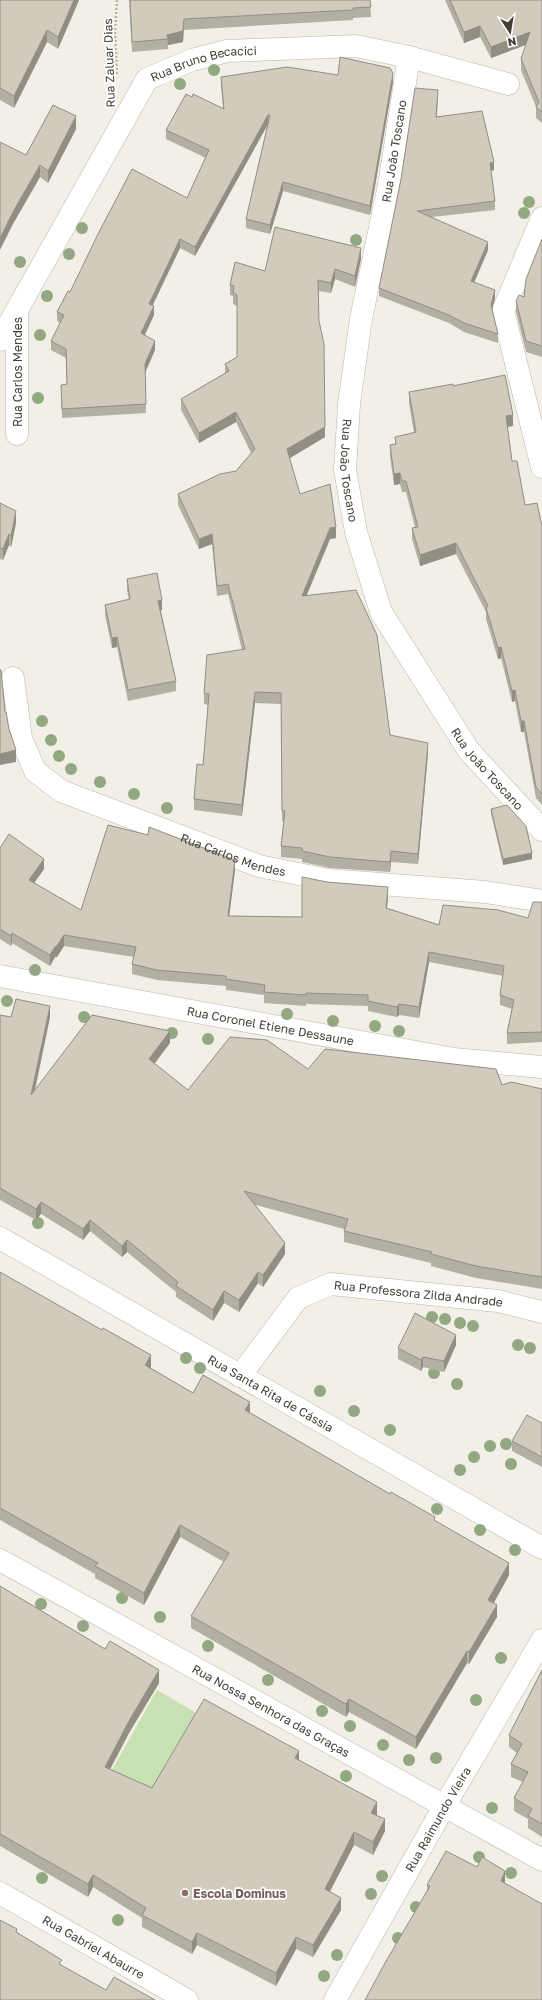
<svg xmlns="http://www.w3.org/2000/svg" width="542" height="2000" font-family="'Golos Text',sans-serif">
  <rect width="100%" height="100%" fill="#f1efe6"/>
  <!-- park -->
  <path fill="#c8e1b3" d="M157,1690L198,1714L149,1801L108,1777Z"/>
  <g fill="none" stroke-linecap="round" stroke-linejoin="round">
    <defs>
      <g id="minor">
        <path id="s1" d="M409,57L389,185L361,319L349,404L345,470L356,532L381,612L469,751L542,830"/>
        <path d="M542,218L503,311L542,467"/>
        <path d="M17,311V434"/>
        <path id="s2" d="M0,340L147,79L192,60L227,51L356,46L409,57L508,84"/>
        <path id="s3" d="M13,678L21,738L35,771L61,791L259,866L328,880L485,892L542,901"/>
        <path id="s4" d="M0,976L454,1059L542,1067"/>
        <path id="s5" d="M0,1238L542,1548"/>
        <path id="s6" d="M240,1376L298,1298L331,1284L498,1301L542,1312"/>
        <path id="s7" d="M0,1560L542,1860"/>
        <path id="s8" d="M0,1893L187,2000"/>
        <path id="s9" d="M335,2000L445,1805L542,1640"/>
      </g>
    </defs>
    <!-- minor casing -->
    <use href="#minor" stroke="#bbb7aa" stroke-width="23"/>
    <!-- path -->
    <path stroke="#bbb49d" stroke-width="2.5" stroke-dasharray="2 2" stroke-linecap="butt" d="M117,0L115,32L117,75"/>
    <!-- minor -->
    <use href="#minor" stroke="#fff" stroke-width="22"/>
  </g>
  <!-- trees -->
  <g fill="#91a882">
    <circle cx="214" cy="70" r="6"/>
    <circle cx="180" cy="84" r="6"/>
    <circle cx="529" cy="202" r="6"/>
    <circle cx="524" cy="213" r="6"/>
    <circle cx="82" cy="228" r="6"/>
    <circle cx="356" cy="240" r="6"/>
    <circle cx="69" cy="254" r="6"/>
    <circle cx="20" cy="262" r="6"/>
    <circle cx="47" cy="296" r="6"/>
    <circle cx="40" cy="335" r="6"/>
    <circle cx="38" cy="398" r="6"/>
    <circle cx="42" cy="721" r="6"/>
    <circle cx="51" cy="740" r="6"/>
    <circle cx="59" cy="756" r="6"/>
    <circle cx="71" cy="769" r="6"/>
    <circle cx="100" cy="782" r="6"/>
    <circle cx="134" cy="794" r="6"/>
    <circle cx="167" cy="808" r="6"/>
    <circle cx="35" cy="970" r="6"/>
    <circle cx="7" cy="1001" r="6"/>
    <circle cx="287" cy="1014" r="6"/>
    <circle cx="84" cy="1017" r="6"/>
    <circle cx="333" cy="1021" r="6"/>
    <circle cx="375" cy="1026" r="6"/>
    <circle cx="399" cy="1031" r="6"/>
    <circle cx="172" cy="1033" r="6"/>
    <circle cx="208" cy="1039" r="6"/>
    <circle cx="38" cy="1223" r="6"/>
    <circle cx="432" cy="1317" r="6"/>
    <circle cx="445" cy="1319" r="6"/>
    <circle cx="460" cy="1323" r="6"/>
    <circle cx="473" cy="1326" r="6"/>
    <circle cx="518" cy="1345" r="6"/>
    <circle cx="530" cy="1348" r="6"/>
    <circle cx="186" cy="1358" r="6"/>
    <circle cx="200" cy="1368" r="6"/>
    <circle cx="434" cy="1373" r="6"/>
    <circle cx="457" cy="1384" r="6"/>
    <circle cx="320" cy="1391" r="6"/>
    <circle cx="354" cy="1411" r="6"/>
    <circle cx="390" cy="1430" r="6"/>
    <circle cx="506" cy="1444" r="6"/>
    <circle cx="490" cy="1446" r="6"/>
    <circle cx="474" cy="1457" r="6"/>
    <circle cx="511" cy="1464" r="6"/>
    <circle cx="460" cy="1470" r="6"/>
    <circle cx="437" cy="1509" r="6"/>
    <circle cx="480" cy="1530" r="6"/>
    <circle cx="515" cy="1550" r="6"/>
    <circle cx="122" cy="1598" r="6"/>
    <circle cx="41" cy="1604" r="6"/>
    <circle cx="160" cy="1617" r="6"/>
    <circle cx="83" cy="1626" r="6"/>
    <circle cx="208" cy="1646" r="6"/>
    <circle cx="501" cy="1658" r="6"/>
    <circle cx="268" cy="1680" r="6"/>
    <circle cx="476" cy="1700" r="6"/>
    <circle cx="322" cy="1711" r="6"/>
    <circle cx="350" cy="1726" r="6"/>
    <circle cx="383" cy="1745" r="6"/>
    <circle cx="436" cy="1758" r="6"/>
    <circle cx="409" cy="1760" r="6"/>
    <circle cx="346" cy="1776" r="6"/>
    <circle cx="492" cy="1808" r="6"/>
    <circle cx="479" cy="1857" r="6"/>
    <circle cx="511" cy="1873" r="6"/>
    <circle cx="382" cy="1876" r="6"/>
    <circle cx="42" cy="1878" r="6"/>
    <circle cx="371" cy="1894" r="6"/>
    <circle cx="416" cy="1907" r="6"/>
    <circle cx="118" cy="1920" r="6"/>
    <circle cx="398" cy="1938" r="6"/>
    <circle cx="337" cy="1955" r="6"/>
    <circle cx="324" cy="1976" r="6"/>
  </g>
  <!-- wall -->
  <path fill="#b4afa3" d="M0,0H79L58,49L47,42L14,108L0,100Z
    M129,0H370L371,17L353,18V20L184,30L183,42L168,45V49L132,52Z
    M445,0H542V123L536,118V107L521,70V59L526,45L491,58L480,37L464,43Z
    M338,75L393,82L370,215L283,191L270,234L246,228V219L268,124L195,256L180,248L152,306L154,315L145,335L155,350L145,372L146,413L62,418L61,385L67,384L66,358L51,350V341L60,323L57,321V312L70,292L187,198L206,158L166,139V130L192,97L223,108L221,86V77Z
    M438,98L437,117L494,170L491,171L495,201V210L432,217L488,250L474,282L495,298L492,309L498,334V343L464,332L449,323L379,296V288Z
    M76,129L48,183L40,177L14,222L26,155Z
    M542,239V357L526,352L516,312V301L524,297Z
    M361,259L355,287L335,279L331,293L319,291V321L325,437L289,458L300,494L336,538L330,539L307,595L390,735L428,753L418,864L391,862L390,872L330,868L302,862V859L281,857V846L284,822L282,821L281,704L255,703L242,816L194,810V799L203,765L208,705L204,704V693L242,650L228,594L217,596L212,544L199,549L178,505V494L236,471L251,453L236,422L199,443L181,410V399L225,373V364L237,357V306L233,304V296L230,295V285L265,271Z
    M453,386L513,426L507,427L512,461L525,505L542,526V805L536,798L524,732H521L515,701L512,702L501,658L498,659L486,619V612L456,554L420,566L412,539V528L415,527L406,492H402L400,484L394,485L390,456V445L395,444V437L414,433L409,403V392Z
    M0,503L16,523L11,547L9,545L3,560L0,559V560Z
    M127,579L162,610L161,611L176,681V691L128,701L117,647L112,648L105,615V605L129,600L127,590Z
    M491,809L532,859L503,865L491,814Z
    M0,848L44,869L34,883L81,910L235,870L229,916L302,917L388,897L387,908L439,925L528,918L542,902V1042L507,1044V1033L512,1009L500,1005V995L503,976L429,962L419,1018L399,1015L397,1017L368,1011V1006L306,1004V1006L264,1003V995L226,990V986L157,980L132,974V964L134,957L64,946L57,957H55L50,966L12,943L11,946L0,939Z
    M0,1015L11,1017H50L35,1091L170,1043L154,1063L188,1090L308,1069L542,1089V1289L476,1278L431,1266V1263L344,1242V1229L256,1205L285,1254L263,1287L258,1283L239,1312L224,1303L213,1321L176,1297V1292L127,1252L122,1257L90,1231L83,1240L41,1214L36,1220L0,1200Z
    M0,1272L151,1367V1368L193,1393L250,1413L435,1521L509,1575L494,1603L497,1617L469,1664L467,1663L416,1749L349,1712L346,1717L191,1628V1616L224,1562L180,1537L144,1605L95,1578V1574L0,1520Z
    M456,1345L444,1372L423,1367L421,1371L398,1359V1348Z
    M542,1423V1467L512,1451V1441Z
    M0,1586L159,1683L129,1733L110,1769L152,1788L299,1760L377,1815L385,1831L373,1855L354,1845L330,1891L341,1910L313,1957L296,1949L276,1986L197,1945L192,1954L142,1927V1918L93,1887L88,1897L0,1846Z
    M542,1670V1837L528,1828V1819L514,1811V1798L523,1782L511,1777V1764L517,1753L509,1747V1735Z
    M505,1883L427,1891V1885Z"/>
  <!-- shaded-wall -->
  <path fill="#928e84" d="M74,0H79L58,49V37Z
    M184,19L183,42L168,45L167,35Z
    M480,26V37L464,43V32Z
    M47,30V42L14,108V96Z
    M530,32V43L491,58V47Z
    M393,73V82L370,215V206Z
    M268,115V124L195,256V247Z
    M76,116V129L48,183V171Z
    M494,162V170L490,171V163Z
    M40,165V177L14,222L0,250V238L14,210Z
    M283,182V191L270,234V225Z
    M180,239V248L149,313V304Z
    M488,242V250L471,290V281Z
    M361,248V259L355,287V276Z
    M335,269V279L331,293V283Z
    M495,290V298L491,314V305Z
    M154,306V315L141,342V333Z
    M155,341V350L145,373V364Z
    M236,412V422L199,443V433Z
    M513,415V426L506,427V416Z
    M325,427V437L287,460V449Z
    M400,473V484L394,485V474Z
    M16,511V523L11,547V536Z
    M336,527V538L330,539L302,606V596L330,528Z
    M9,534V545L3,560V549Z
    M212,534V544L199,549V539Z
    M456,543V554L420,566V555Z
    M162,600V610L158,611V601Z
    M117,637V647L112,648V638Z
    M501,647V658L498,659V648Z
    M515,690V701L512,702V691Z
    M255,692V703L242,816V805Z
    M521,721H524V732H521Z
    M428,743V753L418,864V854Z
    M16,750V762L0,765V754Z
    M391,851V862L390,872V862Z
    M532,853V859L503,865V859Z
    M44,859V869L29,890V880Z
    M235,860V870L228,926V916Z
    M388,887V897L386,918V908Z
    M12,933V943L11,946V936Z
    M64,935V946L57,957H55L50,966V955L55,947Z
    M429,952V962L419,1018V1007Z
    M399,1004V1015L397,1017V1007Z
    M50,1006V1017L31,1107V1095Z
    M170,1031V1043L149,1071V1059Z
    M41,1202V1214L36,1220V1209Z
    M90,1220V1231L83,1240V1229Z
    M127,1240V1252L122,1257V1246Z
    M285,1243V1254L263,1287V1275Z
    M258,1272V1283L239,1312V1300Z
    M224,1291V1303L213,1321V1310Z
    M456,1335V1345L444,1372V1361Z
    M151,1355V1367L145,1378V1365Z
    M423,1357V1367L421,1371V1360Z
    M250,1402V1415L245,1410Z
    M180,1525V1537L144,1605V1593Z
    M509,1563V1575L488,1613V1600Z
    M497,1605V1617L469,1664V1652Z
    M467,1651V1663L416,1749V1737Z
    M159,1670V1683L129,1733L105,1779V1767L129,1721Z
    M349,1699V1712L346,1717V1704Z
    M299,1751V1764L295,1758Z
    M377,1802V1815L371,1825V1813Z
    M385,1819V1831L373,1855V1842Z
    M354,1832V1845L325,1901V1889Z
    M505,1871V1883L501,1893V1881Z
    M93,1875V1887L88,1897V1884Z
    M341,1898V1910L313,1957V1945Z
    M197,1933V1945L192,1954V1942Z
    M296,1937V1949L276,1986V1973Z"/>
  <!-- building -->
  <path fill="#d1cbbd" stroke="#928e84" d="M0,0H74L58,37L47,30L14,96L0,88Z
    M130,0H370L371,7L353,8V10L184,19L183,31L167,35L168,39L132,42Z
    M450,0H542V112L536,107L539,102L521,59L530,32L491,47L480,26L464,32Z
    M340,57L390,68L393,73L370,206L283,182L270,225L246,219L270,115H268L195,247L180,239L149,304L154,306L141,333L155,341L145,364L146,404L62,409L61,385L67,384L66,349L51,341L64,315L57,312L68,291L70,292L99,232L132,169L187,198L209,150L166,130L186,94L192,97L193,94L224,109L221,77L287,67L338,75Z
    M415,88L438,90L436,117L482,111L494,162L490,163L495,201L417,211L488,242L471,281L495,290L491,305L498,334L464,323L449,315L379,288L401,179Z
    M53,105L76,116L48,171L40,165L14,210L0,238V142L26,155Z
    M275,227L361,248L355,276L335,269L331,283L318,280L319,321L324,344L325,427L287,449L300,494L330,484L336,527L330,528L302,596L356,590L377,635L390,735L428,743L418,854L391,851L390,862L330,857L302,851V848L281,846L285,811H282L281,693L255,692L242,805L194,799L197,764L203,765L209,694L204,693L207,655L245,649L228,584L217,586L212,534L199,539L178,494L220,474L236,471L255,449L236,412L199,433L181,399L229,371L225,364L237,357V295L233,293L234,286L230,285L235,262L265,271Z
    M542,239V346L526,341L516,301L519,295L524,297L526,279Z
    M505,375L513,415L506,416L512,461H517L525,505L537,503L542,526V794L536,787L524,721H521L515,690L512,691L501,647L498,648L486,608L488,606L456,543L420,555L412,528L418,527L406,481H402L400,473L394,474L390,445L396,444L395,437L416,432L409,392L453,384V386Z
    M0,503L16,511L11,536L9,534L3,549L0,548Z
    M157,573L162,600L158,601L176,681L128,690L117,637L112,638L105,605L130,599L127,579Z
    M0,670H1L5,712H6L9,729L16,750L0,754Z
    M507,805L526,826L532,853L503,859L491,809Z
    M108,825L148,835L149,827L235,860L228,916L302,917V877L327,882L388,887L386,908L439,925L443,905L498,910L528,918L533,902H542V1032L507,1033L514,1000L500,995L504,966L429,952L419,1007L399,1004L397,1007L368,1001V995L306,993V995L264,992L265,985L226,979V976L157,970L132,964L136,947L64,935L57,946L55,947L50,955L12,933L11,936L0,929V848L9,834L44,859L29,880L81,910Z
    M16,999L50,1006L31,1095L92,1015L170,1031L149,1059L188,1090L230,1037L267,1040L308,1069L325,1049L496,1069L502,1085L511,1082L542,1089V1277L476,1266L431,1254L432,1252L344,1231L348,1219L244,1191L285,1243L263,1275L258,1272L239,1300L224,1291L213,1310L176,1286L178,1282L127,1240L122,1246L90,1220L83,1229L41,1202L36,1209L0,1188V1015L11,1017Z
    M0,1272L102,1330L103,1328L151,1355L145,1365L193,1393L203,1375L250,1402L245,1410L390,1494L391,1492L435,1517L434,1520L509,1563L488,1600L497,1605L469,1652L467,1651L416,1737L349,1699L346,1704L191,1616L229,1553L180,1525L144,1593L95,1566L98,1563L0,1508Z
    M415,1313L456,1335L444,1361L423,1357L421,1360L398,1348Z
    M527,1415L542,1423V1457L512,1441Z
    M0,1586L105,1649L110,1641L159,1670L129,1721L105,1767L152,1788L204,1699L299,1751L295,1758L377,1802L371,1813L385,1819L373,1842L354,1832L325,1889L341,1898L313,1945L296,1937L276,1973L197,1933L192,1942L142,1915L146,1908L93,1875L88,1884L0,1834Z
    M542,1670V1824L528,1816L532,1809L514,1798L528,1772L511,1764L522,1744L509,1735Z
    M446,1851L477,1867L482,1857L505,1871L501,1881L542,1904V2000H365L385,1963L430,1886L427,1885Z
    M0,1920L17,1929L16,1932L62,1960L59,1964L106,1990L114,1977L155,2000H0Z"/>
  <!-- markers -->
  <circle fill="#8d6e63" stroke="#fff" stroke-width="1.5" cx="185" cy="1893" r="4"/>
  <g text-anchor="middle" dominant-baseline="central" stroke-width="3.5" stroke-linejoin="round" paint-order="stroke">
    <!-- street labels -->
    <g font-size="12" fill="#433f36" stroke="#fff">
      <text transform="translate(109 63) rotate(-92)">Rua Zaluar Dias</text>
      <text stroke="none"><textPath href="#s2" startOffset="359">Rua Bruno Becacici</textPath></text>
      <text transform="translate(394 151) rotate(-81)">Rua João Toscano</text>
      <text transform="translate(17 372) rotate(-90)">Rua Carlos Mendes</text>
      <text stroke="none"><textPath href="#s1" startOffset="419">Rua João Toscano</textPath></text>
      <text stroke="none"><textPath href="#s1" startOffset="755">Rua João Toscano</textPath></text>
      <text stroke="none"><textPath href="#s3" startOffset="313">Rua Carlos Mendes</textPath></text>
      <text stroke="none"><textPath href="#s4" startOffset="275">Rua Coronel Etiene Dessaune</textPath></text>
      <text stroke="none"><textPath href="#s6" startOffset="221">Rua Professora Zilda Andrade</textPath></text>
      <text stroke="none"><textPath href="#s5" startOffset="312">Rua Santa Rita de Cássia</textPath></text>
      <text stroke="none"><textPath href="#s7" startOffset="310">Rua Nossa Senhora das Graças</textPath></text>
      <text stroke="none"><textPath href="#s9" startOffset="208">Rua Raimundo Vieira</textPath></text>
      <text stroke="none"><textPath href="#s8" startOffset="108">Rua Gabriel Abaurre</textPath></text>
    </g>
    <!-- education labels -->
    <g font-size="12" font-weight="bold" fill="#785e54" stroke="#fff" text-anchor="start">
      <text x="193" y="1893">Escola Dominus</text>
    </g>
  </g>
  <!-- north arrow -->
  <g transform="translate(510 32) rotate(168)" stroke="#ffffff" stroke-width="3" paint-order="stroke">
  <path d="M0-3L7 15L0 10L-7 15Z" fill="#433f36"/>
  <text y="-6" font-size="11" font-weight="bold" text-anchor="middle" fill="#433f36">N</text>
  </g>
</svg>
